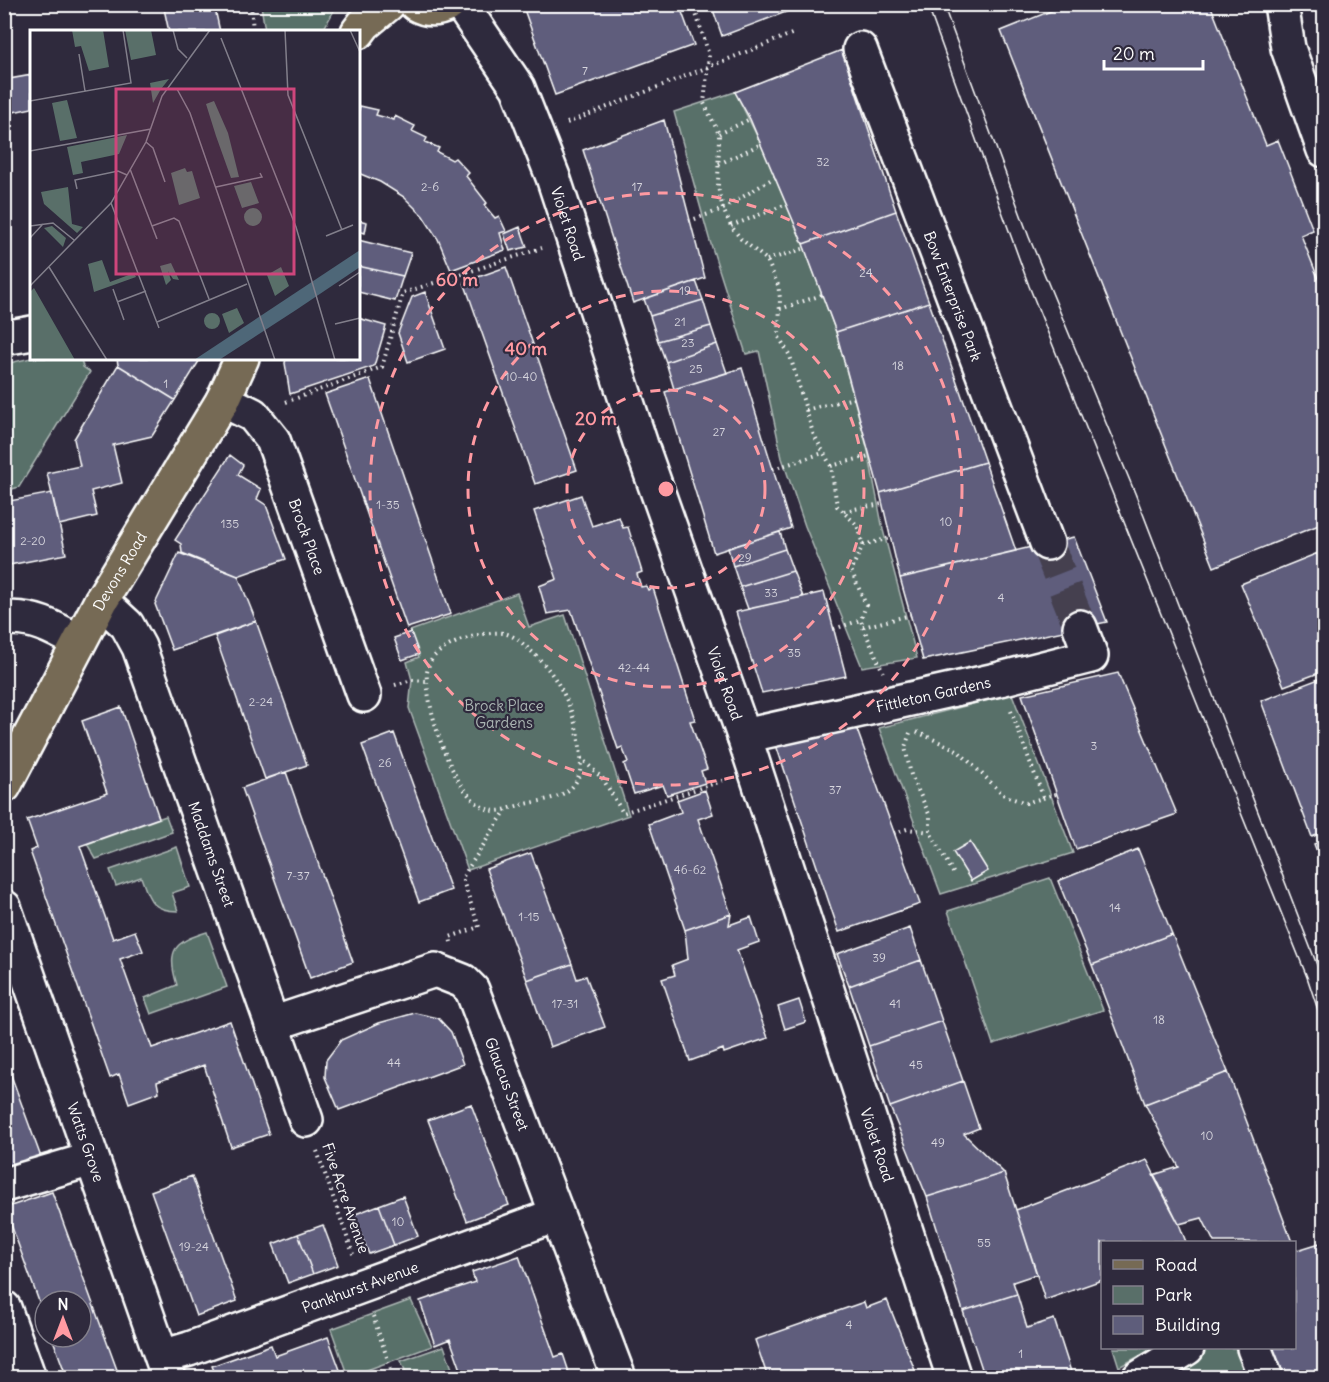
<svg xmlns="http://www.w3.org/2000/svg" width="1329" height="1382" font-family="Delius,sans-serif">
  <rect width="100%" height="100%" fill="#2f2a3d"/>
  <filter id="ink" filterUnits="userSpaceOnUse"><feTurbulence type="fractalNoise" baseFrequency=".0167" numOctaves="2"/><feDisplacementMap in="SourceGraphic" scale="12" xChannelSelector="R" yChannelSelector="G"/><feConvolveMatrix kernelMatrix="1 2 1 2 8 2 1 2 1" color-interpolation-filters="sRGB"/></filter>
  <g filter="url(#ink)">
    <!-- green -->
    <path fill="#596f69" stroke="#acb7b4" stroke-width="1.5" d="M261,5V4L337,5L322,32L265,31Z
      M735,92L761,144L803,243L836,332L868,451L883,530L917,658L862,667L805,526L782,458L759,351L746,354L709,238L674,112Z
      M31,358L81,359L83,367L90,372L19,487L5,491V364Z
      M517,593L529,627L565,615L629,815L468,870L409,708L412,680L407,662L419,657L410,631Z
      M1012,694L1073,853L941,894L879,728Z
      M166,816L172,832L96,859L87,844Z
      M177,847L190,887L172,893L178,911C151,911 149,899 141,877L116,886L110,870Z
      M1050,878L1103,1010L993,1044L948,911Z
      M207,932L227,987L151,1014L145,998L177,985C166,950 174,942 207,932Z
      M411,1300L432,1346L348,1377L331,1329Z
      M444,1346L455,1377H408L401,1361Z
      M1113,1348H1154L1119,1367Z
      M1210,1348H1241L1253,1378H1158Z"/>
    <!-- building -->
    <path fill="#5e5d7b" stroke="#fff" stroke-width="1.5" d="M163,4H214L220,32H169Z
      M522,4H679L694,45L555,95Z
      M711,4H807L722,36Z
      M1068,4H1210L1266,145L1278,140L1313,230L1301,235L1324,293V523L1214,567L1001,31Z
      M842,50L896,211L803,244L750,119L735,92Z
      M32,75V108L4,114V80Z
      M360,106L378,110L376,115L394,120L395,116L415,126L412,131L427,138L425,142L439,148L437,152L452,160L455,158L469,173L466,176L487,203L484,205L495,218L499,216L506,231L500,233L505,250L451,270L438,239L423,216L404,197L380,182L358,173V113Z
      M664,120L705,278L633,303L583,150Z
      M896,211L929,302L836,332L803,244Z
      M358,220L367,222L365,233L358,231Z
      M520,227L527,247L510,251L504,234Z
      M358,240L411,253L403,276L358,266Z
      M358,266L403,276L395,301L358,292Z
      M506,267L577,470L535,484L464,282Z
      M696,281L703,300L650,316L644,299Z
      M425,292L445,349L408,362L398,333L412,297Z
      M703,300L711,326L658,341L650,316Z
      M929,302L985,462L880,493L836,332Z
      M358,318L386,326L374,366L290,394L285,363L286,358H358Z
      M711,326L717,344L666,362L658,341Z
      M717,344L727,373L674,389L666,362Z
      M117,358H201L175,400L118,365Z
      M118,365L175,400L152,436L113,445L122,483L91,491L97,516L59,525L47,473L80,466L74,439Z
      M742,368L791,528L714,553L665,392Z
      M370,379L451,614L407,628L325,394Z
      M230,455L243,465L238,475L261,489L257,499L266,505L286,559L238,576L182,553L181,544L175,540Z
      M985,462L1016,551L900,578L880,493Z
      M52,493L66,554L4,566V502Z
      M581,495L592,526L619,517L623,528L628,527L642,572L637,574L641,587L646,586L648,590L653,588L695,720L690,721L707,769L701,771L705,783L667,795L663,785L634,794L624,764L628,762L622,747L618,749L571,610L547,614L539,586L557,579L534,511Z
      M780,532L785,549L733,566L728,548Z
      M1074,537L1107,622L923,660L900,578Z
      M785,549L793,571L740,587L733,566Z
      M179,553L238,576L256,621L172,650L155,604Z
      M1318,553L1324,570V671L1284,686L1241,584Z
      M793,571L803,597L748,609L740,587Z
      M824,592L846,676L762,693L736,612Z
      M256,621L307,765L265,779L215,636Z
      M411,632L419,654L402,660L394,638Z
      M1118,673L1177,814L1076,849L1022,695Z
      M1324,677V832L1312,837L1261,701Z
      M121,707L159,818L80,846L113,939L135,931L143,951L120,959L152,1048L230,1021L269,1134L231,1147L204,1065L157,1082L159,1092L129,1103L119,1074L110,1078L30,851L37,848L27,820L107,793L82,721Z
      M856,727L920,904L839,932L776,745Z
      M394,733L451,890L419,902L362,745Z
      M286,772L353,962L310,978L242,788Z
      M705,790L713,814L698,819L731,914L685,930L649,824L681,812L677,800Z
      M1324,840V870L1314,844Z
      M970,842L988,871L971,881L953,852Z
      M1138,849L1172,934L1092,965L1058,881Z
      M531,853L572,964L527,980L486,869Z
      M731,914L729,925L751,917L759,942L737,950L768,1038L724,1053L723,1049L690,1061L662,979L675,975L672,965L688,959L685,930Z
      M910,928L921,960L849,986L837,954Z
      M1172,934L1228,1072L1145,1104L1092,965Z
      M921,960L942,1021L869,1046L849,986Z
      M572,964L577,979L586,976L605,1027L550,1047L527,980Z
      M799,1000L806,1022L785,1029L778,1007Z
      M415,1013L438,1018L451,1032L463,1064L339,1110L325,1077L326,1060L341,1040L379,1023Z
      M942,1021L963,1081L890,1107L869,1046Z
      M4,1056L42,1160L4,1172Z
      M1228,1072L1292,1242H1214L1202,1218L1179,1224L1153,1175L1179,1167L1145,1104Z
      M963,1081L979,1128L964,1134L1004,1173L927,1197L890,1107Z
      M471,1104L509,1205L467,1221L428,1120Z
      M1147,1160L1179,1224L1186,1242H1102V1280L1045,1300L1016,1210Z
      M1004,1173L1037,1274L1013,1282L1017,1294L963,1311L927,1197Z
      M192,1176L237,1301L196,1316L151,1191Z
      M52,1192L120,1378H67L52,1337H81V1301H45V1318L5,1208Z
      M403,1196L418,1236L394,1245L379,1205Z
      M379,1205L394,1245L369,1254L353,1215Z
      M323,1225L338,1265L313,1274L298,1234Z
      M298,1234L313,1274L288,1283L273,1244Z
      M1320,1243L1324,1252V1378H1276L1263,1348H1294V1251Z
      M519,1256L555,1357L563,1354L571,1378H464L450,1339L435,1345L420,1301L475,1282L472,1272Z
      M1017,1294L1027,1328L1054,1319L1073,1378H985L963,1311Z
      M887,1300L918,1378H768L755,1340L864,1302L866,1308Z
      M328,1337L343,1378H217L212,1366L271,1345L275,1356Z"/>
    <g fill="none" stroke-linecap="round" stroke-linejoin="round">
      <!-- minor-tunnel -->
      <path stroke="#443f50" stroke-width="33" stroke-dasharray="33 16" stroke-linecap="butt" d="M1047,543L1080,627"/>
      <defs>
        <g id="minor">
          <path id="s1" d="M461,4L518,88L553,177L641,445L744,736L954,1378"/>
          <path d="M1281,4L1288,48L1324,150"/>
          <path id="s2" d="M860,49L1047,543"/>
          <path d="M4,338L32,333"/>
          <path id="s3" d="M223,400L253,415L273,440L364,695"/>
          <path id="s4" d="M101,601L127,625L139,647L306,1120"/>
          <path d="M4,619C32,615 56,629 79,642"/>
          <path id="s5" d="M744,736L1000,679L1091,656L1080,627"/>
          <path id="s6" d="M4,907L169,1378"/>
          <path id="s7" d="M272,1024L435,970L463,981L472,990L619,1378"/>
          <path d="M4,1185L92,1159"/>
          <path d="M4,1308L29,1378"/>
          <path d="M1254,1348L1266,1378"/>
          <path id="s8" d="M162,1357L189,1349L556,1215"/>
          <path d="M1139,1378L1187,1348"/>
        </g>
        <g id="major">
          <path d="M416,4C428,11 438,10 449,4"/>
          <path d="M358,32L364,24L388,4"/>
          <path id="s9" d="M4,786L101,601L223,400L242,358"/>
        </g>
      </defs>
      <!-- minor casing -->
      <use href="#minor" stroke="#fff" stroke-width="38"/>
      <!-- major casing -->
      <use href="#major" stroke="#fff" stroke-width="38"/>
      <!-- path -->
      <path stroke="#fff" stroke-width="4" stroke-dasharray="1.5 4.5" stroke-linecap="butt" d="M251,4L253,32
        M693,4L709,55L704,103L719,134L718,187L723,209L731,226L741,239L767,260L778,285L780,298L779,337L790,356L813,433L831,466L837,506L857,525L863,545L851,570L866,605L861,620L863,627L883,672
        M567,123L794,33
        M719,134L750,119
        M719,164L761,144
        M689,221L723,209L775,177
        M731,226L787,204
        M767,260L806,248
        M780,309L822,295
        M286,402L382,367L403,293L542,248
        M806,410L854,398
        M831,466L869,456
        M773,469L823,453
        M844,511L882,504
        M863,545L890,538
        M863,627L911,615
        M834,629L861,620
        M395,685L412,680L427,681
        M1011,711L1044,799
        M917,732L957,750L1005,796L1026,803L1056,794
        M910,733L905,747L911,775L930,816V832L955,876
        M581,758C582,798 551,798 521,805C511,807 501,813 490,810C454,801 428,713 427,680C426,673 428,665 432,659C443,643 489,628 507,634C516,637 523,644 530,650C561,677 578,717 581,758L603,779L623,813L725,780
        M894,833L907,829L930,832
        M451,942L450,937L479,927L462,878L506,810
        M317,1151L353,1254
        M373,1316L394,1378"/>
      <!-- minor -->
      <use href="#minor" stroke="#2f2a3d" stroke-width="33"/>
      <!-- major -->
      <use href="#major" stroke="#766a54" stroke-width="33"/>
      <!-- tram -->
      <path stroke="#fff" stroke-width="1.5" d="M927,4L1029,286L1307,977L1324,1028
        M943,4L1029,237L1135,493L1324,983"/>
    </g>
  </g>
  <!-- distance rings -->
  <g fill="none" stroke="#ff9aa2" stroke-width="3" stroke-dasharray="10 8">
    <circle cx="666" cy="489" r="99"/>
    <circle cx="666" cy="489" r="198"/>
    <circle cx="666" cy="489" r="296"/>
  </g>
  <g text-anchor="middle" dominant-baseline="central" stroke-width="4.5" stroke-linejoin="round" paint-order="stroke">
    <!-- number labels -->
    <g font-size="12" fill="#d7d6de">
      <text x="585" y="70">7</text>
      <text x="823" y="161">32</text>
      <text x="430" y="186">2-6</text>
      <text x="637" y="186">17</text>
      <text x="866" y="272">24</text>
      <text x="685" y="290">19</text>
      <text x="680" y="321">21</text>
      <text x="688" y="342">23</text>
      <text x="898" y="365">18</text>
      <text x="696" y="368">25</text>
      <text x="521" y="376">10-40</text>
      <text x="166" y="383">1</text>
      <text x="719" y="431">27</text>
      <text x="388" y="504">1-35</text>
      <text x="946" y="521">10</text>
      <text x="230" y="523">135</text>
      <text x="33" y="540">2-20</text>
      <text x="745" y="557">29</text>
      <text x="771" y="592">33</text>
      <text x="1001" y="597">4</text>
      <text x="794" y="652">35</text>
      <text x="634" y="667">42-44</text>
      <text x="261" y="701">2-24</text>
      <text x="1094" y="745">3</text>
      <text x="385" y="762">26</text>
      <text x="835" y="789">37</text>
      <text x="690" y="869">46-62</text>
      <text x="298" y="875">7-37</text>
      <text x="1115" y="907">14</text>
      <text x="529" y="916">1-15</text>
      <text x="879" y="957">39</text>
      <text x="565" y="1003">17-31</text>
      <text x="895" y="1003">41</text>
      <text x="1159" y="1019">18</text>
      <text x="394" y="1062">44</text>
      <text x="916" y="1064">45</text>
      <text x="1207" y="1135">10</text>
      <text x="938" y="1142">49</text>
      <text x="398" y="1221">10</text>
      <text x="984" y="1242">55</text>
      <text x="194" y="1246">19-24</text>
      <text x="849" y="1324">4</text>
      <text x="1021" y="1353">1</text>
    </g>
    <!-- street labels -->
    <g font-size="15" fill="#fff" stroke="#2f2a3d">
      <text stroke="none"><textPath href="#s1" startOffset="246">Violet Road</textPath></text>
      <text stroke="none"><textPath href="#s2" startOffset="264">Bow Enterprise Park</textPath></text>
      <text stroke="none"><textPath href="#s3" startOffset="168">Brock Place</textPath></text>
      <text stroke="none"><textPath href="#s9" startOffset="244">Devons Road</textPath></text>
      <text stroke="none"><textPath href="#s1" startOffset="732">Violet Road</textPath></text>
      <text stroke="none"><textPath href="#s5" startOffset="194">Fittleton Gardens</textPath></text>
      <text stroke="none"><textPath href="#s4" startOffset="280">Maddams Street</textPath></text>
      <text stroke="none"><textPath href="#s7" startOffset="315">Glaucus Street</textPath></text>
      <text stroke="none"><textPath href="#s6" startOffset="249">Watts Grove</textPath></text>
      <text stroke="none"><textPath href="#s1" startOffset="1218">Violet Road</textPath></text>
      <text transform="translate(346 1198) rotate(71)">Five Acre Avenue</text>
      <text stroke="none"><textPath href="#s8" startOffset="210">Pankhurst Avenue</textPath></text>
    </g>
    <!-- park labels -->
    <g font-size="15" fill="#acb7b4" stroke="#2f2a3d">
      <text x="504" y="705">Brock Place<tspan x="504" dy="17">Gardens</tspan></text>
    </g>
  </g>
  <!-- overview -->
  <g transform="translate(30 30)">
    <rect width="330" height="330" fill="#2f2a3d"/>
    <path d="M42,0H73L79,37L59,41L51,16L45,17ZM95,0H121L126,25L101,30ZM139,49L131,59L123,73L120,53ZM37,70L47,108L30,111L22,73ZM184,71L198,103L209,147L201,148L186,106L176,74ZM97,105L89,124L51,132L53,143L43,145L37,117ZM155,138L157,142L162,141L170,168L149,175L141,143ZM221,152L229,173L212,178L204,156ZM38,157L42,194L53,197L47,203L14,174L11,162ZM214 187a9 9 0 1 1 18 0a9 9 0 1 1-18 0ZM22,196L36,208L33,217L14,198ZM72,230L80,252L104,243L106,247L64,262L58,234ZM141,233L149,250L143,249L138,241L141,250L136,255L130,236ZM251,237L259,256L245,266L237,245ZM4,258L45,330H0V262ZM207,278L214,293L199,303L192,284ZM174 291a8 8 0 1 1 16 0a8 8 0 1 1-16 0Z" fill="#596f69"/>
    <path d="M330,220V237L266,280L189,330H164Z" fill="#4e6778"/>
    <path fill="none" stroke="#827f8b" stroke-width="1.5" d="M143,0L148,19L157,28M255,0L258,65L312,200M320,0L330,22M191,8L266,197L305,330M49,24L55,61M147,59L160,83L245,330M0,71L101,53L93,0M116,112L123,118L135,152M0,121L121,99M100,139L127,209M186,157L232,147L230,143M47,159L45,150L88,141L97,145M81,173L129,298M0,196L23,193L44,210M122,196L144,188L149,191L179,269M296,206L323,195M0,208L13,194M19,237L77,330M0,256L81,173L116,112L132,66L180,0M309,256L330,242M83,259L94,290M87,272L116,261M127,292L217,254M305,294L330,288"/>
    <path fill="#ce467c" fill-opacity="0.15" stroke="#ce467c" stroke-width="3" d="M86,59H264V244H86Z"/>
    <rect width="330" height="330" fill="none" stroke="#fff" stroke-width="3"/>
  </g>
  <circle cx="666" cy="489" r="9" fill="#ff9aa2" stroke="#2f2a3d" stroke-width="3"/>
  <g font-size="18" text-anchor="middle" font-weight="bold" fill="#ff9aa2" stroke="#2f2a3d" stroke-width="4.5" stroke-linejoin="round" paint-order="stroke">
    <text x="457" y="286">60 m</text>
    <text x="526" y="355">40 m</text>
    <text x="596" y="425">20 m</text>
  </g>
  <!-- margin -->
  <rect width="1329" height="1382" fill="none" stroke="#2f2a3d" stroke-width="24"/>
  <rect x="12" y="12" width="1305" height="1358" fill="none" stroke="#fff" stroke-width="2" filter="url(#ink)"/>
  <!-- legend -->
  <rect x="1101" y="1241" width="195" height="108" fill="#2f2a3d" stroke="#827f8b" stroke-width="1.5"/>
  <rect x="1113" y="1260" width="30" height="9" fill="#766a54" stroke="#827f8b" stroke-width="1.5"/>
  <text x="1155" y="1271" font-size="18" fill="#ffffff">Road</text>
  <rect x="1113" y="1286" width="30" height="18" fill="#596f69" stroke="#827f8b" stroke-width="1.5"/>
  <text x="1155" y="1301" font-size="18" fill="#ffffff">Park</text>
  <rect x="1113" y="1316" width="30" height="18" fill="#5e5d7b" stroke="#827f8b" stroke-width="1.5"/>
  <text x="1155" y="1331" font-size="18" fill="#ffffff">Building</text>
  <!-- north arrow -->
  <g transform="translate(63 1319)"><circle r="28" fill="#2f2a3d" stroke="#827f8b" stroke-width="1.5"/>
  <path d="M0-4.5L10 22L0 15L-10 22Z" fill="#ff9aa2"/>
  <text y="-9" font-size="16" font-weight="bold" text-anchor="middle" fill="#ffffff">N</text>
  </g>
  <!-- scale -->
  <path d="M1104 60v9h99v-9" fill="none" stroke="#ffffff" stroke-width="3"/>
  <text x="1113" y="60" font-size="18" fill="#ffffff" stroke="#2f2a3d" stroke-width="4.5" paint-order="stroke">20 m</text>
</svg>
